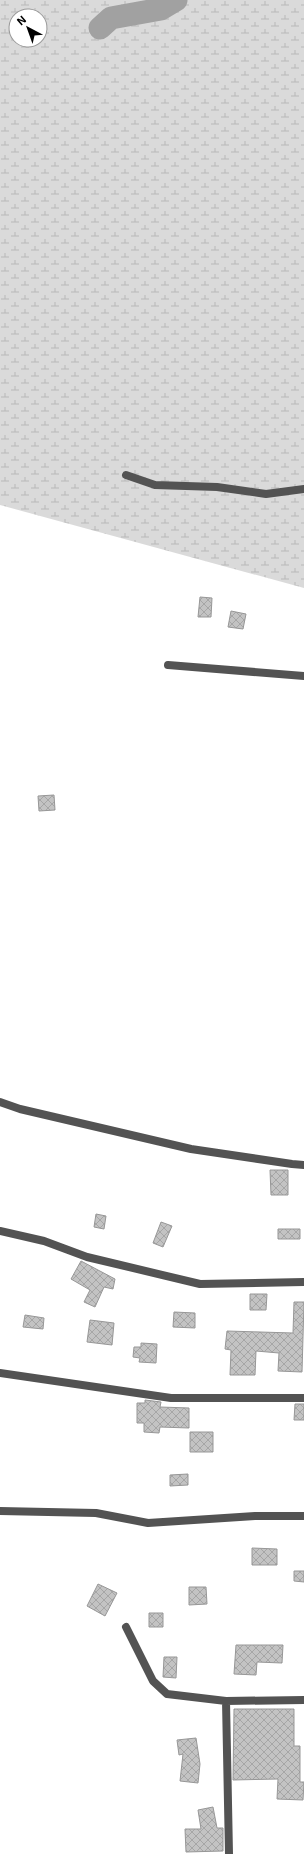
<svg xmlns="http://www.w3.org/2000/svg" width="304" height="1854" font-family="'Exo 2',sans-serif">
  <defs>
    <pattern id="wetland-marsh" width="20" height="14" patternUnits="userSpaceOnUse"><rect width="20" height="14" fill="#dadada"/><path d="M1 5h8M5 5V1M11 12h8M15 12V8" fill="none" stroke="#b9b9b9"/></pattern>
    <pattern id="building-cross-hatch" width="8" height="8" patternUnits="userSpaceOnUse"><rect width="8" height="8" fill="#c3c3c3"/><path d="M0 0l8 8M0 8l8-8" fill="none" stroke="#a6a6a6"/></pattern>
  </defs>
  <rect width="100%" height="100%" fill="#fff"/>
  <!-- wetland -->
  <path fill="url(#wetland-marsh)" fill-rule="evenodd" d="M0,0H304V588L0,505ZM16,16H40V40H16Z"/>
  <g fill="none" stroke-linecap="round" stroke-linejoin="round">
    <!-- river -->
    <path stroke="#a1a1a1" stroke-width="23" d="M100,28L111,18L161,9L176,0"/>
  </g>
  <!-- building -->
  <path fill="url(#building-cross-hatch)" stroke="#979797" d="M200,597L212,598L211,617H198Z
    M231,611L246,614L243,629L228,627Z
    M54,795L55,810L39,811L38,796Z
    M270,1170H288V1195H271Z
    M96,1214L106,1216L104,1229L94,1227Z
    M161,1222L172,1226L163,1247L153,1243Z
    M278,1229H300V1239H278Z
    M81,1261L115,1279L113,1289L104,1287L95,1307L84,1302L90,1290L71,1279Z
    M250,1294H267L266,1310H250Z
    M294,1302H304L302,1372L278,1371L279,1353L256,1351L255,1375H230L231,1350L225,1349L227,1331L293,1333Z
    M174,1312L195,1313V1328L173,1327Z
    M25,1315L44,1318L43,1329L23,1327Z
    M90,1320L114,1323L112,1345L87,1342Z
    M141,1343L157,1344L156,1363L139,1362L140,1358L133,1357L134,1347H141Z
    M145,1400L161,1402L160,1407L189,1408V1428L160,1427L159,1433L144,1432V1423H137V1403H145Z
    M295,1404H304V1420H294Z
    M190,1432H213V1452H190Z
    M188,1474V1485L170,1486V1475Z
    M252,1548L277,1549V1565H252Z
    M294,1571H304V1582L294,1581Z
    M98,1584L117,1593L105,1616L87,1606Z
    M189,1587H206L207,1604L189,1605Z
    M149,1613H163V1627H149Z
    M236,1645H283L282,1663L257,1662L256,1675L234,1674Z
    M164,1657H177L176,1678L163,1677Z
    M234,1709H294V1746H300V1782H304L303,1800L277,1799L278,1779L233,1780Z
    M196,1738L200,1764L198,1783L180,1781L183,1754L179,1755L177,1740Z
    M213,1807L217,1828H223V1851L186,1852L185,1829H201L198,1810Z"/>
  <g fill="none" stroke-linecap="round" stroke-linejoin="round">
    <!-- street -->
    <path stroke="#535353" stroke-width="8" d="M126,475L155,485L217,487L266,494L304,489
      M168,665L304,676
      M0,1102L20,1109L191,1149L292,1164L304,1165
      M0,1231L44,1241L87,1257L200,1284L304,1282
      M0,1373L171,1398H304
      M0,1511L96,1513L148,1523L255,1516H304
      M126,1627L153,1681L167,1694L226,1701L304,1700
      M226,1701L229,1854"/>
  </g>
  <!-- north arrow -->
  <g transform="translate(28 28) rotate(319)"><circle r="19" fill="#ffffff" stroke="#999999"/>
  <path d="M0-3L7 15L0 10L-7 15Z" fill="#000000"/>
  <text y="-6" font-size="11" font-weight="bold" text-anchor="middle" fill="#000000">N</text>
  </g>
</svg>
